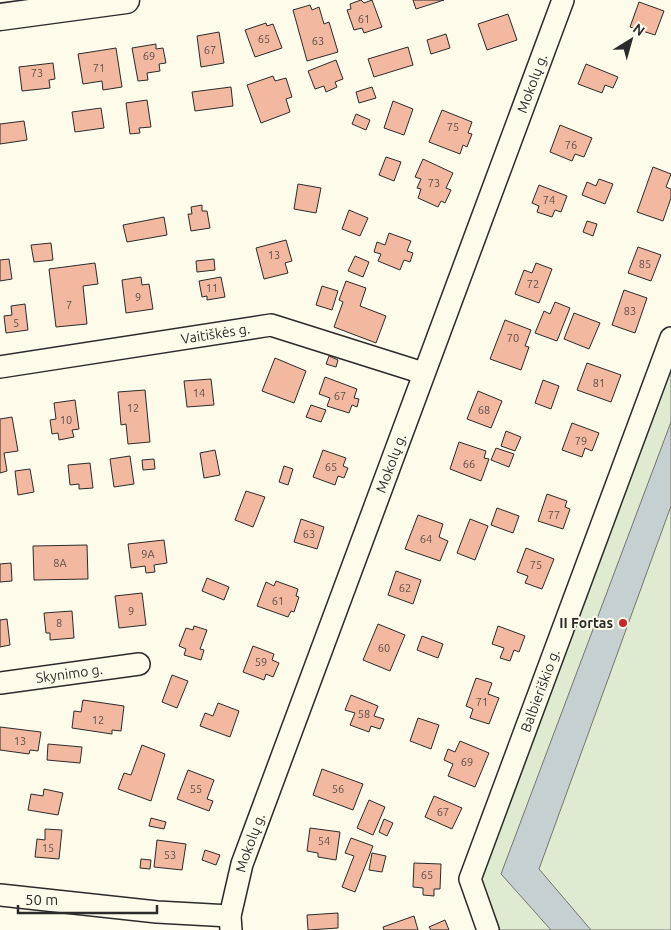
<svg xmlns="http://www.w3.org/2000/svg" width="671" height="930" font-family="Ubuntu,sans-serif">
  <rect width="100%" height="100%" fill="#fdfbea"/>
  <!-- green -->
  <path fill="#deebd1" stroke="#74746e" d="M671,368V930H500L481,878Z"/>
  <!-- water -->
  <path fill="#c7d0d0" stroke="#74746e" d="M671,422V506L539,869L591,930H551L501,874Z"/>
  <!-- building -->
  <path fill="#f2b8a0" stroke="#2b2b2b" d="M361,0L364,3L372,0L382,27L364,33L362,28L354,30L347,10L351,9L350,4Z
    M413,0H444L416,9Z
    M639,2L664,11L655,35L630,27Z
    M310,5L312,10L319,7L324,24L329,22L338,52L307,61L293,10Z
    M508,14L517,40L487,50L478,24Z
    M266,23L267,26L273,24L282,48L255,57L245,30Z
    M219,32L224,63L201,67L197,36Z
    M446,34L450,48L431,54L427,40Z
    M156,44V49L163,48L166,63L159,64L160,71L147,73L148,80L138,81L132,48Z
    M408,47L413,65L374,77L368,59Z
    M116,48L122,87L103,90L102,81L83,84L78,54Z
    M336,60L343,79L335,82L337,87L326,92L324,86L315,89L308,71Z
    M53,63L55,79L49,80L50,88L22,91L19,67Z
    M586,64L618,77L613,88L605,85L602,93L578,84Z
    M273,76L275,81L286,78L292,97L286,99L290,112L261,123L247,85Z
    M231,87L233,106L195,111L192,92Z
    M372,87L376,98L359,103L356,92Z
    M147,100L151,127L139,128L140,133L130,134L126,103Z
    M393,101L413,109L404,135L384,128Z
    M101,108L104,128L75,132L72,112Z
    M442,110L472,122L468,133L472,134L467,147L463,145L460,154L429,142Z
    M356,114L370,120L366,130L352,124Z
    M24,121L27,140L0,144V124Z
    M560,125L592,138L584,157L575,154L572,161L550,152Z
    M386,157L401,162L394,181L379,175Z
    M423,159L453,173L446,188L451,190L445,203L441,201L438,207L418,198L421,189L417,188L421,179L415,177Z
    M653,167L671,174L666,187L671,189V198L663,221L637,212Z
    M599,179L613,184L605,204L582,195L587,182L596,186Z
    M298,184L321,188L316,213L294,209Z
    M539,185L567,196L561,212L555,210L552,217L537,212L539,206L532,203Z
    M202,205V211H207L210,228L191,231L188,214H192L191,207Z
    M349,210L368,218L360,236L342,229Z
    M164,217L167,235L127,242L123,225Z
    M587,221L597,224L593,236L583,232Z
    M389,233L411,241L407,251L413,253L410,262L404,260L400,270L378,261L381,254L374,252L377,242L385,245Z
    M286,240L292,261L285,263L288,273L264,279L256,248Z
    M51,243L53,260L34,262L31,245Z
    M638,247L661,255L651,281L628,273Z
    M355,256L369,262L363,277L348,271Z
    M9,259L12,279L0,281V260Z
    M214,259L215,270L197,272L196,261Z
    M95,263L98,284L83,286L87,324L56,327L49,269Z
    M536,263L552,269L539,303L515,294L524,270L532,273Z
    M141,277L142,285L149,284L153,309L126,313L122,280Z
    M221,277L225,297L207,300V296L202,297L199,281Z
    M346,281L366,288L360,306L386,316L376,343L334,327L343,302L339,300Z
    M322,286L338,291L332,310L316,305Z
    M624,290L647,298L635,333L612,325Z
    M555,302L570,308L557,341L535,333L544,311L550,314Z
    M25,304L28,330L6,333L4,316L12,315L11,306Z
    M574,313L600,323L589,349L564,339Z
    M505,320L531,330L525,346L529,347L521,370L490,359Z
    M329,356L338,360L336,367L326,364Z
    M275,358L306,371L294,403L262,391Z
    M587,363L621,375L611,402L577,390Z
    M325,377L357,389L354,398L359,399L357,407L352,405L349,413L327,406L330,398L319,394Z
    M211,379L214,405L187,407L184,381Z
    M543,380L559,386L551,409L535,403Z
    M145,390L150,442L128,444L126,424L121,425L118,392Z
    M478,391L502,401L491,428L467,419Z
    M75,400L79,429L72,430L74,437L59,440L58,433L52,434L50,420L56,419L54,403Z
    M311,405L326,410L321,422L306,417Z
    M12,417L18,451L4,453L7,471L0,473V419Z
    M572,423L599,433L592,451L585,448L582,457L562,450Z
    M506,431L521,437L515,451L501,446Z
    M459,442L486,451L484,458L489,459L481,481L450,469Z
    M496,448L514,454L509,467L491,460Z
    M215,450L220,475L204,478L200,453Z
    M323,450L346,458L343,466L348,468L344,478L338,476L335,485L313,477Z
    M130,456L134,484L114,487L110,459Z
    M154,459L155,469L143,470L142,460Z
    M90,463L93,488L79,489V484L70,485L68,465Z
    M284,466L293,469L288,485L279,482Z
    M30,469L34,492L18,495L15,471Z
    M246,491L265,497L253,527L235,520Z
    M547,494L567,501L565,507L570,509L563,529L538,521Z
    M497,508L519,516L513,533L491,525Z
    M418,515L443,524L439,537L448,541L440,561L405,549Z
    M301,519L324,527L317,549L294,542Z
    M470,519L488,526L475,560L457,553Z
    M164,540L167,563L154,565L155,572L146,573L145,566L131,568L128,544Z
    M87,545L88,579L34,580L33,546Z
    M526,548L554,559L542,589L525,583L528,576L517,572Z
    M11,563L12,581L0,582V564Z
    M396,571L421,580L413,604L388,595Z
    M207,578L229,587L224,600L202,591Z
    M276,581L298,589L296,596L299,597L294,612L291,611L288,617L257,606L266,582L274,586Z
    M142,593L146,625L119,628L115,596Z
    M72,611L74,638L50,640V633H46L44,613Z
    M7,619L10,645L0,647V620Z
    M378,624L405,635L390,671L363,660Z
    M194,626L207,630L200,649L204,650L201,660L184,655L186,649L179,646L186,628L193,630Z
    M498,626L525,636L519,652L514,650L510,661L500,658L504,648L492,644Z
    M422,636L443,644L438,658L417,650Z
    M253,646L274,654L272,660L279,663L273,677L266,674L264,680L243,672Z
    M172,675L188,681L177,708L162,702Z
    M476,678L492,683L488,694L499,698L489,724L470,718L473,709L466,706Z
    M351,695L378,706L374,716L384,719L380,729L371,726L369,732L350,725L355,713L345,710Z
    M83,700L124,706L121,731L112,730V734L72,728L74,711L81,712Z
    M218,703L239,711L230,737L200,726L205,713L213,716Z
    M418,718L439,725L431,749L410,741Z
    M0,727L41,732L38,751L30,750L29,754L0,750Z
    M460,741L489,753L475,787L448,776L453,764L444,760L448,749L455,752Z
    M48,744L82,747L80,763L47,760Z
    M142,745L165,754L151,801L118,789L124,773L131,775Z
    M322,769L363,784L353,810L313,795Z
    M188,770L214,780L207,799L213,801L209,811L177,799Z
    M44,789L63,793L58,815L28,810L31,794L43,796Z
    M434,796L462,808L452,829L425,817Z
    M369,800L385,807L373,835L357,828Z
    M151,818L166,822L164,829L149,826Z
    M384,819L393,823L387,836L379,832Z
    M310,828L340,832L336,860L318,857V853L307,851Z
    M45,829L62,830L59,859L35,857L37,839L45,840Z
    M351,838L373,846L355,892L342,887L354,856L345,853Z
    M157,840L186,844L182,870L154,867Z
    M205,850L220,855L216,865L202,860Z
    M372,853L386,856L382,872L369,870Z
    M141,859L151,860L150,869L140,868Z
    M414,863L441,864L440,889H434V896L423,895V888L413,887Z
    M338,913V928L308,930L307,915Z
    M414,916L418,930H384L383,927Z
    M445,920L449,930H431L429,927Z"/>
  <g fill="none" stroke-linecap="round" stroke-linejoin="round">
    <defs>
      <g id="minor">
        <path id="s1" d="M0,367L271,325L423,373"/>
        <path id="s2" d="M0,683L139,664"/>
        <path d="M0,895L157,912L230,916"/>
        <path id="s3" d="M231,930L230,916L242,864L563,0"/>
        <path id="s4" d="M488,930L470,879L671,338"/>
      </g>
      <path id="major" d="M0,17L126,0"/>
    </defs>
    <!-- minor casing -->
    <use href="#minor" stroke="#2b2b2b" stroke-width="24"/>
    <!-- major casing -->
    <use href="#major" stroke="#2b2b2b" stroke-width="29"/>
    <!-- minor -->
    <use href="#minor" stroke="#fdfbea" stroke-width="21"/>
    <!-- major -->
    <use href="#major" stroke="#fdfbea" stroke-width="26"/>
  </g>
  <!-- markers -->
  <circle fill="#c62828" stroke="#fdfbea" stroke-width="2" cx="623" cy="623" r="5"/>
  <g text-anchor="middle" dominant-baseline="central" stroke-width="4" stroke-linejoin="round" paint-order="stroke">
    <!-- number labels -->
    <g font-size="11" fill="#5d4e48">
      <text x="364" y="19">61</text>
      <text x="264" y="39">65</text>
      <text x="318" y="41">63</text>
      <text x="210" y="50">67</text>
      <text x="149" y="56">69</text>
      <text x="99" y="68">71</text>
      <text x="37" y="73">73</text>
      <text x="453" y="127">75</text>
      <text x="571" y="145">76</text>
      <text x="434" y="183">73</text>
      <text x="549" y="200">74</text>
      <text x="274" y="255">13</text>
      <text x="645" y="264">85</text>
      <text x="533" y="284">72</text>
      <text x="212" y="288">11</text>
      <text x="138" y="297">9</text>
      <text x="69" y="305">7</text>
      <text x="630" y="311">83</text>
      <text x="16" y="323">5</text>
      <text x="513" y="338">70</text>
      <text x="599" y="383">81</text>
      <text x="199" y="393">14</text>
      <text x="340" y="396">67</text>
      <text x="133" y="408">12</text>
      <text x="484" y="410">68</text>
      <text x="66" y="420">10</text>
      <text x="581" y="441">79</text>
      <text x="469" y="464">66</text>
      <text x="331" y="467">65</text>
      <text x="554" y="515">77</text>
      <text x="309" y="534">63</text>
      <text x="426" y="539">64</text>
      <text x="148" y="554">9A</text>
      <text x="60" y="563">8A</text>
      <text x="536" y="565">75</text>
      <text x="405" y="588">62</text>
      <text x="278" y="601">61</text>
      <text x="131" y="611">9</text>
      <text x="59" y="623">8</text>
      <text x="384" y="648">60</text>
      <text x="261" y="662">59</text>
      <text x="482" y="702">71</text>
      <text x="364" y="714">58</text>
      <text x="98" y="720">12</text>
      <text x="20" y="741">13</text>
      <text x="467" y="762">69</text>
      <text x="196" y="789">55</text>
      <text x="338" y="789">56</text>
      <text x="443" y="812">67</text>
      <text x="324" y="841">54</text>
      <text x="48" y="848">15</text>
      <text x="170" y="855">53</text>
      <text x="427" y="875">65</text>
    </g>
    <!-- street labels -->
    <g font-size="14" fill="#2b2b2b" stroke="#fdfbea">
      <text stroke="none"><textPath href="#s3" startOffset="900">Mokolų g.</textPath></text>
      <text stroke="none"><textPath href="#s1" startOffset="218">Vaitiškės g.</textPath></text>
      <text stroke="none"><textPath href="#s3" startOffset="495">Mokolų g.</textPath></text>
      <text stroke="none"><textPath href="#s2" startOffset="70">Skynimo g.</textPath></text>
      <text stroke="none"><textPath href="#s4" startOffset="255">Balbieriškio g.</textPath></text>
      <text stroke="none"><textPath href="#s3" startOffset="90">Mokolų g.</textPath></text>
    </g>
    <!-- poi labels -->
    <g font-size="14" font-weight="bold" fill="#2b2b2b" stroke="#fdfbea" text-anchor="end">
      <text x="613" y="623">II Fortas</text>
    </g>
  </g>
  <!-- north arrow -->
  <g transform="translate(631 40) rotate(37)" stroke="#fdfbea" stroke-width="4" paint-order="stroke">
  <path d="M0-4L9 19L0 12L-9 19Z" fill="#2b2b2b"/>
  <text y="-8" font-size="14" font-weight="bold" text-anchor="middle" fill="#2b2b2b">N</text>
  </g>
  <!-- scale -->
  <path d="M18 905v8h139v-8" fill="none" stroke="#2b2b2b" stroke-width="2.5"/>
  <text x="25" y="905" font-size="15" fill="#2b2b2b" stroke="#fdfbea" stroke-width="4" paint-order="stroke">50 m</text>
</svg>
